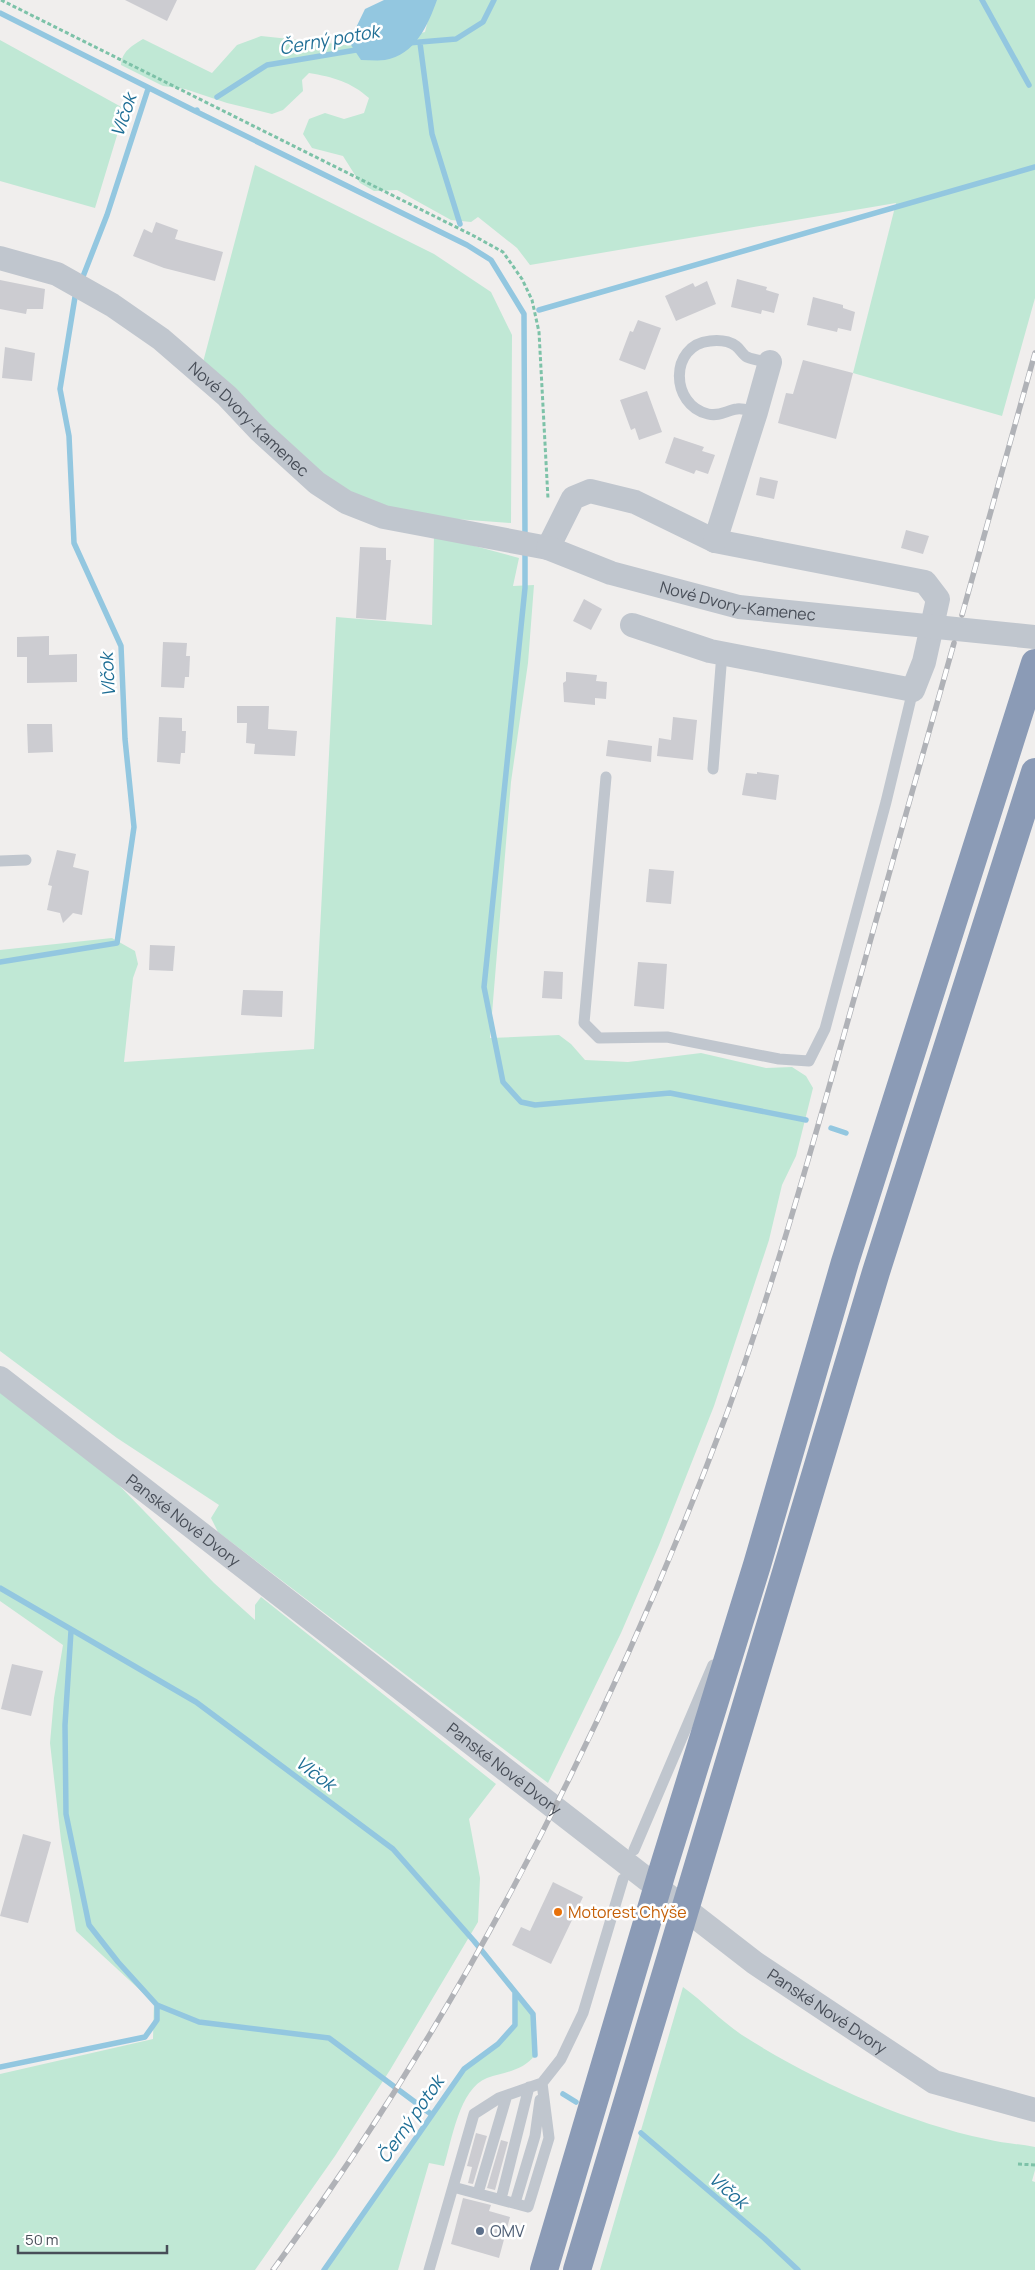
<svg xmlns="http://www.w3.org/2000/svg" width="1035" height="2270" font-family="Manrope,sans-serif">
  <rect width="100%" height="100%" fill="#f0eeed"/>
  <!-- green -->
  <path fill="#c0e8d5" d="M433,0H1035V298L1002,416L853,373L896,203L530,265L517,248L478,217L471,222L451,220L397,190L374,191L360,183L343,156L312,148L303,134L309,119L325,113L344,119L364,113L369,98C351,82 333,77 309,73L302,80L303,91L283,110L272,114L227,103L185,89L163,86L121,65C122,51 132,46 143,39L212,73L237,45L261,36L365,47L425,32Z
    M0,40L125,109L95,208L0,181Z
    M255,165L434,254L491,292L512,335L511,523L428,517L359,502L319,477L202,366Z
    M434,535L519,558L513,586L534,585L528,663L511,782L490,1038L559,1035L571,1044L585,1060L628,1062L701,1053L766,1068L792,1067L806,1076L813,1088L796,1156L782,1185L769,1240L714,1406L659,1545L621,1633L548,1783L218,1532L211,1518L219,1505L117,1438L0,1351V950L112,938L135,951L138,964L133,978L124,1062L314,1049L336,617L432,625Z
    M0,1392L110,1476L214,1583L255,1620V1605L261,1597L496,1784L469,1819L480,1878L478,1922L390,2070L335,2156L255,2270H0V2074L153,2039L154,2003L76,1931L61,1840L50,1743L54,1698L63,1645L0,1601Z
    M683,1987C704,2002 721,2021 742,2035C812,2080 905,2122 986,2139C1002,2143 1019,2144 1035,2147V2170L1032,2181L1035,2182V2270H600Z
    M515,1992L533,2014L535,2055C523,2071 505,2072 487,2078C459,2089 452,2140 444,2166L429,2163L398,2270H324L464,2069L498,2044L515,2026Z"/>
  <!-- water -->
  <path fill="#93c7e0" d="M384,0H437C428,25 415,55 385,60C378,61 369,60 361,60L349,42L365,9Z"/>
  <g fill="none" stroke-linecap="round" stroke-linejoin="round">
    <!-- stream -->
    <path stroke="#93c7e0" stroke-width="5.5" d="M982,0L1029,85
      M0,13L195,111L197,110
      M408,43L456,39L483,22L494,0
      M420,43L432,134L460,224
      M217,97L267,65L362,49
      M195,111L467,245L491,260L524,314L525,539
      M82,279L107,215L148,89
      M539,310L1035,167
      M525,548V588L484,987L503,1082L521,1102L535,1105L670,1093L806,1120
      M0,962L117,943L134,827L125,739L121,646L74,543L69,436L60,389L75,297
      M831,1128L846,1133
      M0,1588L196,1702L393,1849L474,1941L533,2014L535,2055
      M157,2005L199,2022L329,2038L431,2114
      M0,2067L145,2037L157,2020V2005L118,1962L89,1925L66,1814L65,1725L71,1631
      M563,2094L576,2102
      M641,2133L764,2238L798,2270
      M324,2270L464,2069L498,2044L515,2025V1992"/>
  </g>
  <!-- building -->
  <path fill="#ccccd1" d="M125,0H177L167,21Z
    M156,222L178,230L175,239L223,252L215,281L164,268L133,256L144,229L152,233Z
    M737,279L767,287L766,290L779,294L774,313L762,310L761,314L731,307Z
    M0,280L45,289L43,309H27L26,314L0,309Z
    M707,281L716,304L676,321L665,296L693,283L695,287Z
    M813,297L843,305V308L855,312L851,331L838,328L837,332L807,325Z
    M638,320L661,328L645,370L619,360L630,331L633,332Z
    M5,347L35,353L32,381L2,378Z
    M803,360L853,373L836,439L778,423L786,393L793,394Z
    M647,391L662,432L639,440L635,428L631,430L620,400Z
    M674,437L704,447L702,451L715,455L708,474L696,470L694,474L665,463Z
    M760,477L778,481L774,499L756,495Z
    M906,530L929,536L923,554L901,548Z
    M360,547L386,548V560H391L386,620L356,618Z
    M584,599L602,609L591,630L573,621Z
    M49,636V655L77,654V682L27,683V657H17V637Z
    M163,642L187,643L186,656H190L189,677H185L184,688L161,687Z
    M566,672L597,675L596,681L607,682L606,699L595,698V705L564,702L563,683L566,681Z
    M237,706H269L268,729L297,731L295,756L254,754L255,744L246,743L247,723H237Z
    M159,717L182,718V731H186L185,753H181L180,764L157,762Z
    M673,717L697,720L693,760L657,756L659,738L671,740Z
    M27,724H52L53,752L28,753Z
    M608,740L652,746L651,762L606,756Z
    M757,772L779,775L776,800L742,795L746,773L757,774Z
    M57,850L76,854L73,867L89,871L82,915L73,913L63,923L60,913L47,910L52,886L48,885Z
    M649,869L674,871L671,904L646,902Z
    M150,945L175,946L173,971L149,970Z
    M638,962L667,964L664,1009L634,1006Z
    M544,971L563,972L562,999L542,998Z
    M243,990L283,991L282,1017L241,1015Z
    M12,1664L43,1671L31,1716L1,1709Z
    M23,1834L51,1842L28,1923L0,1916Z
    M553,1882L583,1897L551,1964L512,1945L521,1927L530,1931Z
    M476,2133L487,2136L473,2184L468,2183L472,2167L467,2166Z
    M501,2140L508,2142L495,2190L487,2188Z
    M463,2198L491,2205L489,2211L510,2217L499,2258L451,2244Z"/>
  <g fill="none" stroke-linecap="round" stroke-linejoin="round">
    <!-- path -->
    <path stroke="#7dc2a8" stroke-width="3" stroke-dasharray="4 2.5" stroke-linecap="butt" d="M1,0L474,236L503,252L522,279L532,300L539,332L548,499
      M1018,2164L1035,2165"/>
    <!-- lane -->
    <path stroke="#c0c6ce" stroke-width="11" d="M756,412C750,411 743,408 737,409C727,410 720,417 708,414C670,405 669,345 710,341C719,340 729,341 736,346C740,349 743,355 747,357C753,360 763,361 770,362
      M713,769L722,653
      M606,777L584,1023L599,1038L667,1037L779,1059L809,1061L825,1029L886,802L913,690
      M0,861L26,860
      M634,1850L713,1665
      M453,2187L528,2207L549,2138L542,2083
      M478,2193L507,2095
      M501,2199L529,2087
      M515,2203L535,2136L540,2100
      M429,2270L474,2114L499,2098L542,2083L561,2059L583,2013L623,1879"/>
    <!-- street -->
    <g stroke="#c0c6ce" stroke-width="24">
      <path id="s1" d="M0,258L57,274L112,305L161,339L227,396L260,431L317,483L346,502L384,517L548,548L573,498L590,491L635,502L715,541L925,582L938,599L924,662L913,690L710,651L632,625"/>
      <path d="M715,541L756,412L770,362"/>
      <path id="s2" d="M548,548L611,573L739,607L1035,637"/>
      <path id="s3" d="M0,1378L755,1963L934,2082L1035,2110"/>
    </g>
    <!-- highway -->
    <path stroke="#8b9bb6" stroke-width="28" d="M544,2270L662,1872L757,1565L845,1262L1035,663
      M577,2270L876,1272L1035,772"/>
    <defs>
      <path id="rail" d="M962,615L1035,353
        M273,2270C465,2009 613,1716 727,1413C772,1290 807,1164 843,1038C880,906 917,775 954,643"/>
    </defs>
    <!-- rail casing -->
    <use href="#rail" stroke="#b0b2b7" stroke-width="5.5"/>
    <!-- rail -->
    <use href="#rail" stroke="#fff" stroke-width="4" stroke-dasharray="11" stroke-linecap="butt"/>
  </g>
  <!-- markers -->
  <circle fill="#e8710a" stroke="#fff" stroke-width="2" cx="558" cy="1912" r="5"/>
  <circle fill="#5c6f8a" stroke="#fff" stroke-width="2" cx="480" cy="2231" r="5"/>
  <g text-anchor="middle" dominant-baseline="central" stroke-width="5" stroke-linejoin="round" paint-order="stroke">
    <!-- street labels -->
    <g font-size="16" fill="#484e58" stroke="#fff">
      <text stroke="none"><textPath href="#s1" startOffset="301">Nové Dvory-Kamenec</textPath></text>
      <text stroke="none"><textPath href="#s2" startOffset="198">Nové Dvory-Kamenec</textPath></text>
      <text stroke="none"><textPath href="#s3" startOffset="232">Panské Nové Dvory</textPath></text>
      <text stroke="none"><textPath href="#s3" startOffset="638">Panské Nové Dvory</textPath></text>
      <text stroke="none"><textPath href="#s3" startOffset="1042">Panské Nové Dvory</textPath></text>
    </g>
    <!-- food labels -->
    <g font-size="16" fill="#c56008" stroke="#fff" text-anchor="start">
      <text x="568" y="1912">Motorest Chýše</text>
    </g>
    <!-- service labels -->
    <g font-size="16" fill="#4e5e75" stroke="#fff" text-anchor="start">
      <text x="490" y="2231">OMV</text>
    </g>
    <!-- water labels -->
    <g font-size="18" font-style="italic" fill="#1e6e95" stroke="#fff">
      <text transform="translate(329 39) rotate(-10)">Černý potok</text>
      <text transform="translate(123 115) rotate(-71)">Vlčok</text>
      <text transform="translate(107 675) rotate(-93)">Vlčok</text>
      <text transform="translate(316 1773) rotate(37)">Vlčok</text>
      <text transform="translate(410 2119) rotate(-55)">Černý potok</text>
      <text transform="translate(729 2190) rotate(41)">Vlčok</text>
    </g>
  </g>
  <!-- scale -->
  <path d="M18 2245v8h149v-8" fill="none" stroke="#484e58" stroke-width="2.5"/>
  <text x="25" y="2245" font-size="15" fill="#484e58" stroke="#ffffff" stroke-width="4" paint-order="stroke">50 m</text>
</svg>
